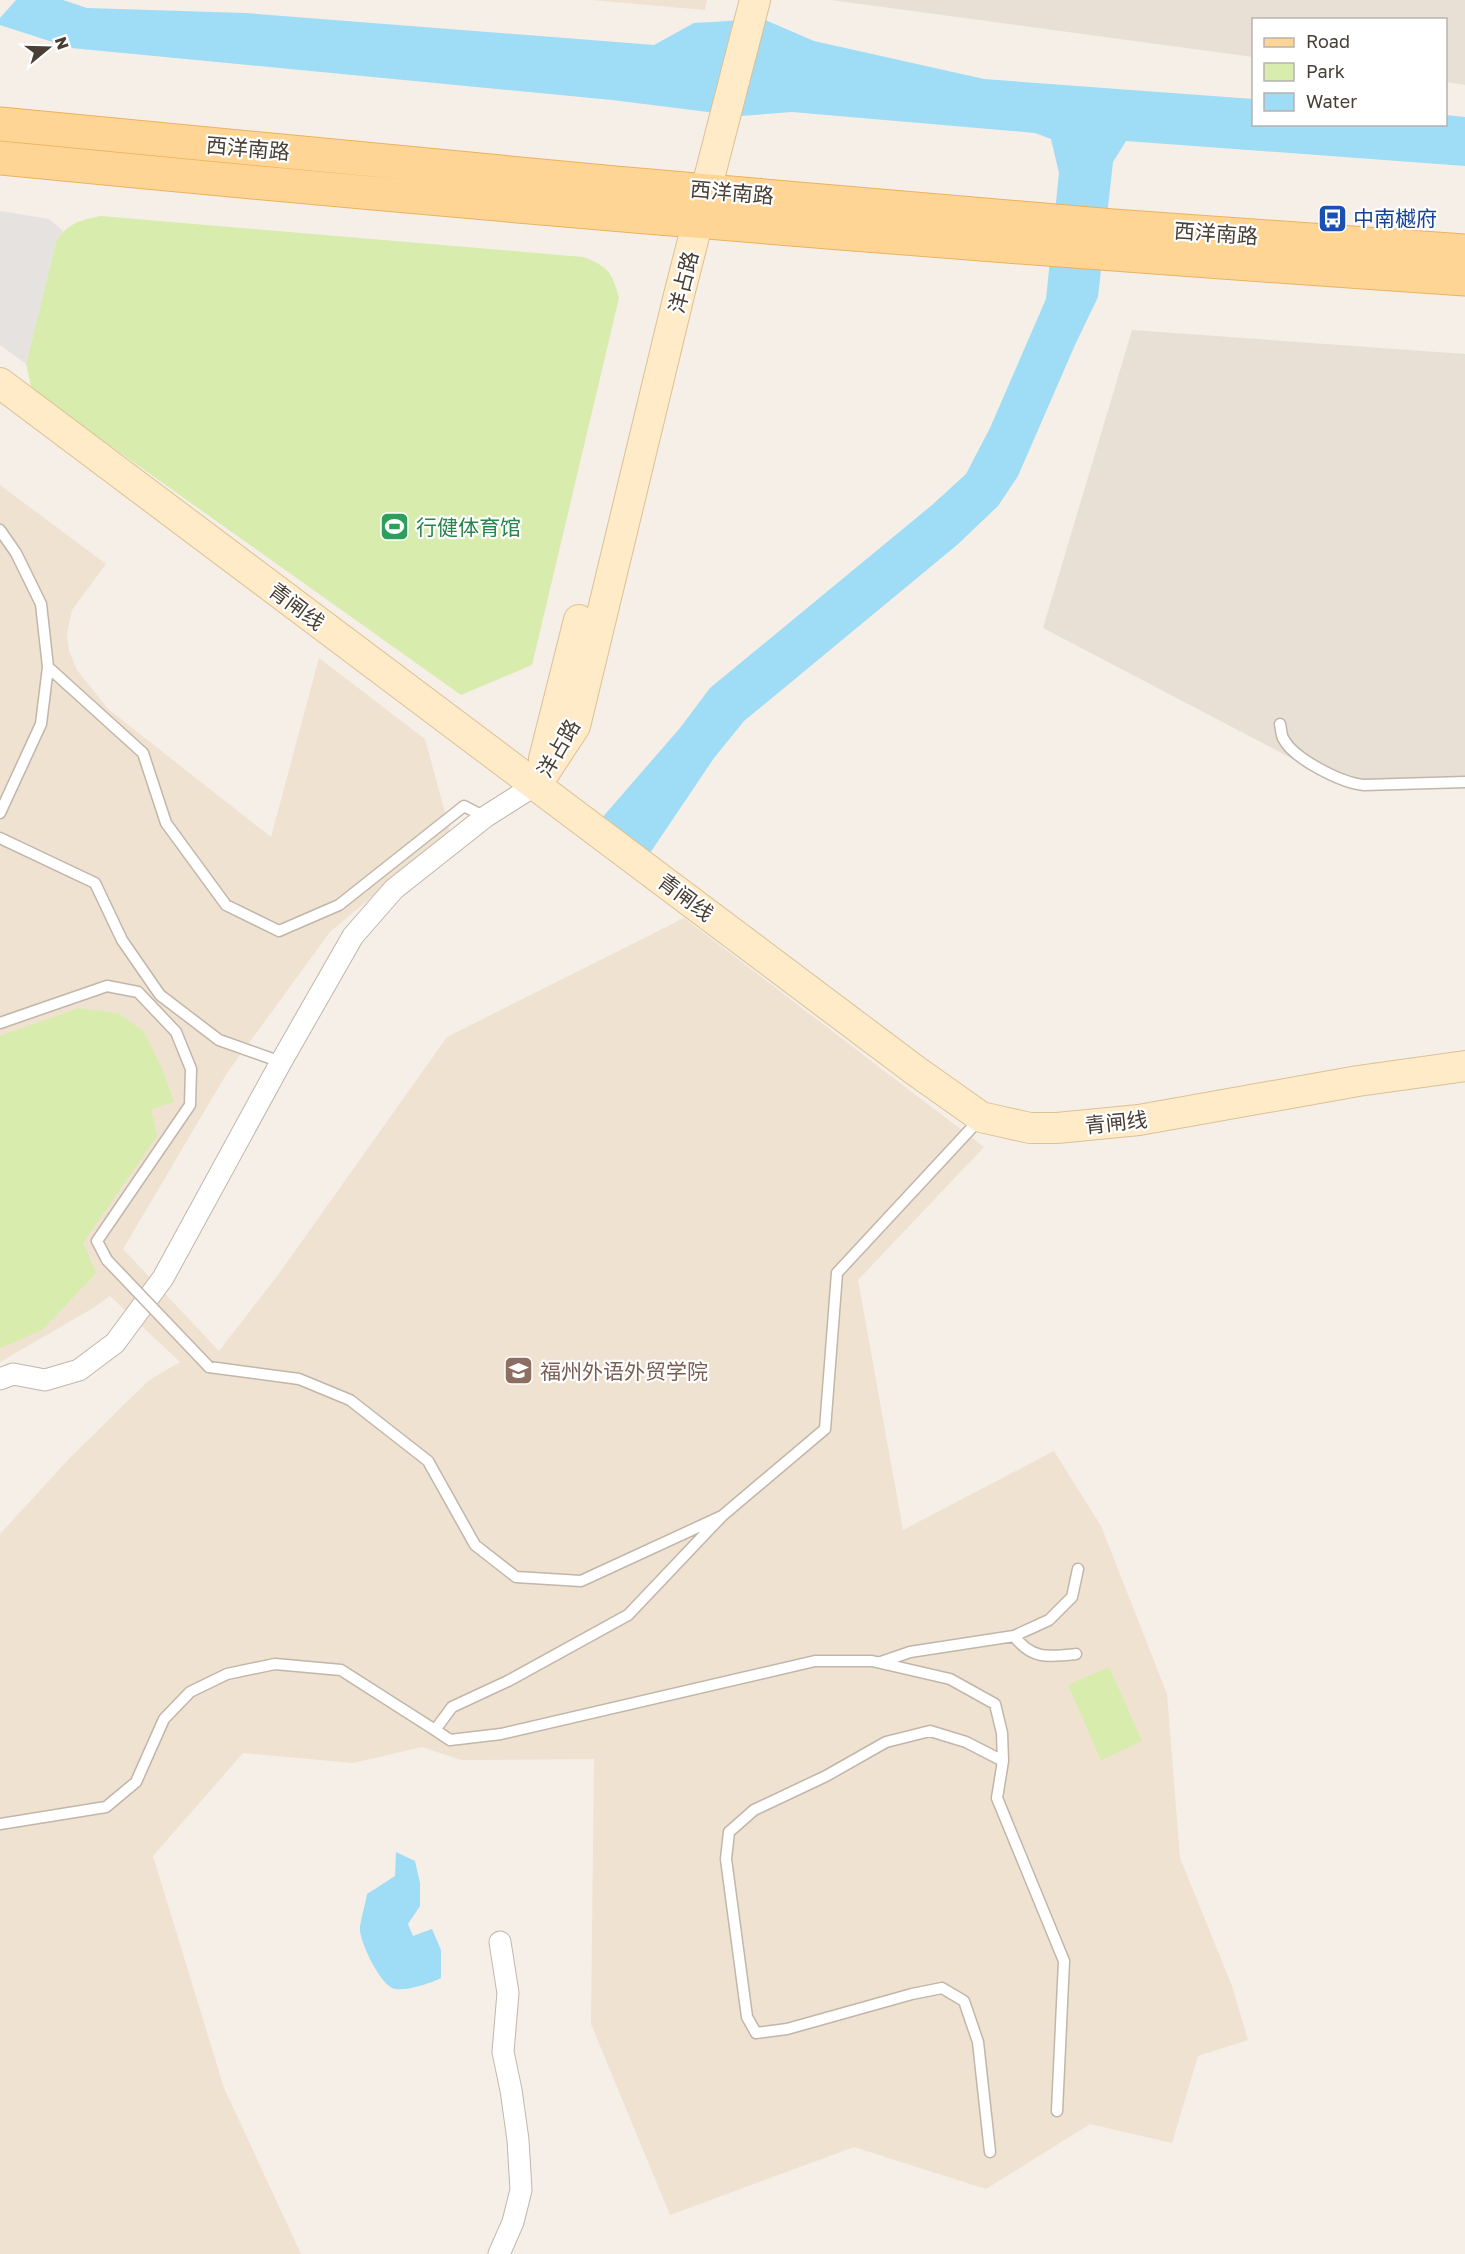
<svg xmlns="http://www.w3.org/2000/svg" width="1465" height="2254" font-family="'Golos Text','Noto Sans SC',sans-serif">
  <rect width="100%" height="100%" fill="#f5efe7"/>
  <!-- residential -->
  <path fill="#e9e0d5" d="M831,0H1465V85L1446,82V20H1254L1253,57Z
    M1132,330L1465,354V788L1359,791L1337,782L1043,628Z"/>
  <!-- education -->
  <path fill="#efe2d0" d="M592,0H707L705,10Z
    M0,485L106,564L72,610L67,634L69,651L77,670L108,709L271,837L319,658L425,739L450,831L330,932L227,1073L123,1249L219,1351L278,1275L447,1037L684,918L984,1147L858,1280L903,1530L1054,1451L1101,1526L1167,1694L1180,1858L1232,1986L1248,2040L1198,2056L1172,2143L1090,2124L986,2189L854,2147L670,2215L591,2024L594,1759L461,1760L422,1747L353,1763L243,1753L153,1856L224,2088L301,2254H0V1534L67,1461L148,1381L180,1362L110,1296L93,1308L0,1362Z"/>
  <!-- green -->
  <path fill="#d7ecad" d="M101,216L583,257C609,267 612,272 619,298L532,665L461,695L32,390L26,364L56,242C67,223 81,220 101,216Z
    M79,1008L118,1013L144,1032L162,1069L174,1102L151,1109L157,1136L83,1243L96,1273L42,1330L0,1348V1036Z
    M1109,1667L1142,1741L1101,1760L1068,1685Z"/>
  <!-- parking -->
  <path fill="#e5e2df" d="M0,211L49,219L63,231L56,242L26,364L0,345Z"/>
  <!-- water -->
  <path fill="#9fdcf5" d="M16,0H63L87,8L245,13L654,45L694,23L763,19L814,41L984,79L1253,99L1254,124H1446V115L1465,117V166L1126,141L1113,162L1098,297L1075,345L1018,476L998,506L957,545L744,721L714,758L648,856L601,819L680,728L710,688L932,505L966,474L990,428L1046,299L1059,173L1051,139L1035,133L792,112L740,116L612,100L71,48L0,25V18Z
    M396,1852L415,1861L420,1883V1906L408,1924L413,1936L432,1929L441,1950V1978C432,1983 401,1993 392,1988C379,1981 362,1946 360,1931C359,1925 366,1902 367,1894L395,1876Z"/>
  <g fill="none" stroke-linecap="round" stroke-linejoin="round">
    <defs>
      <path id="service" d="M0,530L16,553L41,604L48,667L41,724L0,813
        M48,667L143,753L166,823L226,905L279,931L339,905L464,806L485,817
        M1280,724C1281,728 1281,734 1283,738C1293,759 1342,783 1364,785L1465,782
        M0,838L95,883L122,940L160,995L219,1040L281,1062
        M0,1023L107,986L138,992L176,1032L191,1069L190,1105L97,1241L107,1260
        M209,1367L299,1379L350,1400L428,1461L475,1545L516,1577L581,1581L722,1516L825,1429L837,1273L979,1120
        M722,1516L628,1615L508,1681L452,1707L435,1730L450,1740L501,1734L815,1661H872L950,1679L995,1704L1002,1733L1003,1761L997,1798L1064,1961L1057,2111
        M1014,1636C1032,1660 1049,1657 1076,1654
        M881,1662L910,1652L1014,1636L1049,1620L1072,1597L1078,1569
        M0,1824L106,1807L136,1782L164,1719L190,1692L227,1674L275,1664L341,1670L435,1730
        M990,2152L978,2042L964,2001L942,1988L912,1994L787,2029L756,2033L747,2017L726,1859L729,1832L754,1810L826,1776L886,1742L930,1731L966,1742L1003,1761"/>
      <path id="minor" d="M0,1379L13,1374L45,1380L79,1370L115,1343L163,1278L281,1062L353,936L394,889L485,817L537,784
        M499,2254L513,2222L521,2190L518,2140L511,2090L503,2052L508,1993L500,1942"/>
      <path id="secondary" d="M0,383L916,1071L981,1117L1030,1128H1057L1139,1120L1358,1081L1465,1066
        M544,759L579,620
        M537,784L575,726L680,291L755,0"/>
      <path id="primary" d="M0,124L615,183L1113,226L1465,251
        M0,158C488,206 976,246 1465,279"/>
    </defs>
    <!-- service casing -->
    <use href="#service" stroke="#c1b6a9" stroke-width="13"/>
    <!-- minor casing -->
    <use href="#minor" stroke="#c1b6a9" stroke-width="23"/>
    <!-- secondary casing -->
    <use href="#secondary" stroke="#dbc195" stroke-width="32"/>
    <!-- primary casing -->
    <use href="#primary" stroke="#ecb15d" stroke-width="35"/>
    <!-- service -->
    <use href="#service" stroke="#fff" stroke-width="10"/>
    <!-- minor -->
    <use href="#minor" stroke="#fff" stroke-width="21"/>
    <!-- secondary -->
    <use href="#secondary" stroke="#ffebc7" stroke-width="30"/>
    <!-- primary -->
    <use href="#primary" stroke="#ffd596" stroke-width="33"/>
    <defs>
      <path id="service-bridge" d="M107,1260L209,1367"/>
    </defs>
    <!-- service-bridge casing -->
    <use href="#service-bridge" stroke="#c1b6a9" stroke-width="13" stroke-linecap="butt"/>
    <!-- service-bridge -->
    <use href="#service-bridge" stroke="#fff" stroke-width="10"/>
  </g>
  <!-- icons -->
  <defs>
    <symbol id="bus-square" viewBox="-11 -11 22 22"><rect x="-9" y="-9" width="18" height="18" rx="4" fill="#1a4fb4" stroke="#fff"/><path d="M-5-6H5V4H4V6H2V4H-2V6H-4V4H-5ZM-3.5-4V0h7V-4ZM-3.5 1.2v1.5H-2V1.2ZM2 1.2v1.5H3.5V1.2Z" fill="#fff"/></symbol>
    <symbol id="stadium-square" viewBox="-11 -11 22 22"><rect x="-9" y="-9" width="18" height="18" rx="4" fill="#2e9e5b" stroke="#fff"/><path d="M0-5a6.5 5 0 1 0 0 10a6.5 5 0 1 0 0-10ZM-3.5-1.8h7v3.6h-7Z" fill="#fff"/></symbol>
    <symbol id="university-square" viewBox="-11 -11 22 22"><rect x="-9" y="-9" width="18" height="18" rx="4" fill="#8d6e63" stroke="#fff"/><path d="M0-5L7-2L0 1L-7-2ZM-4 1L0 2.5L4 1V4Q0 6-4 4Z" fill="#fff"/></symbol>
  </defs>
  <g fill-rule="evenodd">
    <use href="#bus-square" x="1316" y="202" width="33" height="33"/>
    <use href="#stadium-square" x="378" y="510" width="33" height="33"/>
    <use href="#university-square" x="502" y="1354" width="33" height="33"/>
  </g>
  <g text-anchor="middle" dominant-baseline="central" stroke-width="4.5" stroke-linejoin="round" paint-order="stroke">
    <!-- street labels -->
    <g font-size="21" fill="#483f35" stroke="#fff">
      <text transform="translate(248 148) rotate(5)">西洋南路</text>
      <text transform="translate(732 192) rotate(5)">西洋南路</text>
      <text transform="translate(1216 233) rotate(4)">西洋南路</text>
      <text transform="translate(683 282) rotate(-76)">洋占路</text>
      <text transform="translate(297 606) rotate(37)">青闸线</text>
      <text transform="translate(558 748) rotate(-60)">洋占路</text>
      <text transform="translate(686 897) rotate(37)">青闸线</text>
      <text transform="translate(1116 1122) rotate(-6)">青闸线</text>
    </g>
    <!-- transit labels -->
    <g font-size="21" fill="#164399" stroke="#fff" text-anchor="start">
      <text x="1353" y="218">中南樾府</text>
    </g>
    <!-- leisure labels -->
    <g font-size="21" fill="#27864d" stroke="#fff" text-anchor="start">
      <text x="416" y="527">行健体育馆</text>
    </g>
    <!-- education labels -->
    <g font-size="21" fill="#785e54" stroke="#fff" text-anchor="start">
      <text x="540" y="1371">福州外语外贸学院</text>
    </g>
  </g>
  <!-- legend -->
  <rect x="1252" y="18" width="195" height="108" fill="#ffffff" stroke="#b6b2ae" stroke-width="1.5"/>
  <rect x="1264" y="38" width="30" height="9" fill="#ffd596" stroke="#b6b2ae" stroke-width="1.5"/>
  <text x="1306" y="48" font-size="18" fill="#483f35">Road</text>
  <rect x="1264" y="63" width="30" height="18" fill="#d7ecad" stroke="#b6b2ae" stroke-width="1.5"/>
  <text x="1306" y="78" font-size="18" fill="#483f35">Park</text>
  <rect x="1264" y="93" width="30" height="18" fill="#9fdcf5" stroke="#b6b2ae" stroke-width="1.5"/>
  <text x="1306" y="108" font-size="18" fill="#483f35">Water</text>
  <!-- north arrow -->
  <g transform="translate(48 48) rotate(71)" stroke="#ffffff" stroke-width="4.5" paint-order="stroke">
  <path d="M0-4.5L10 22L0 15L-10 22Z" fill="#483f35"/>
  <text y="-9" font-size="16" font-weight="bold" text-anchor="middle" fill="#483f35">N</text>
  </g>
</svg>
